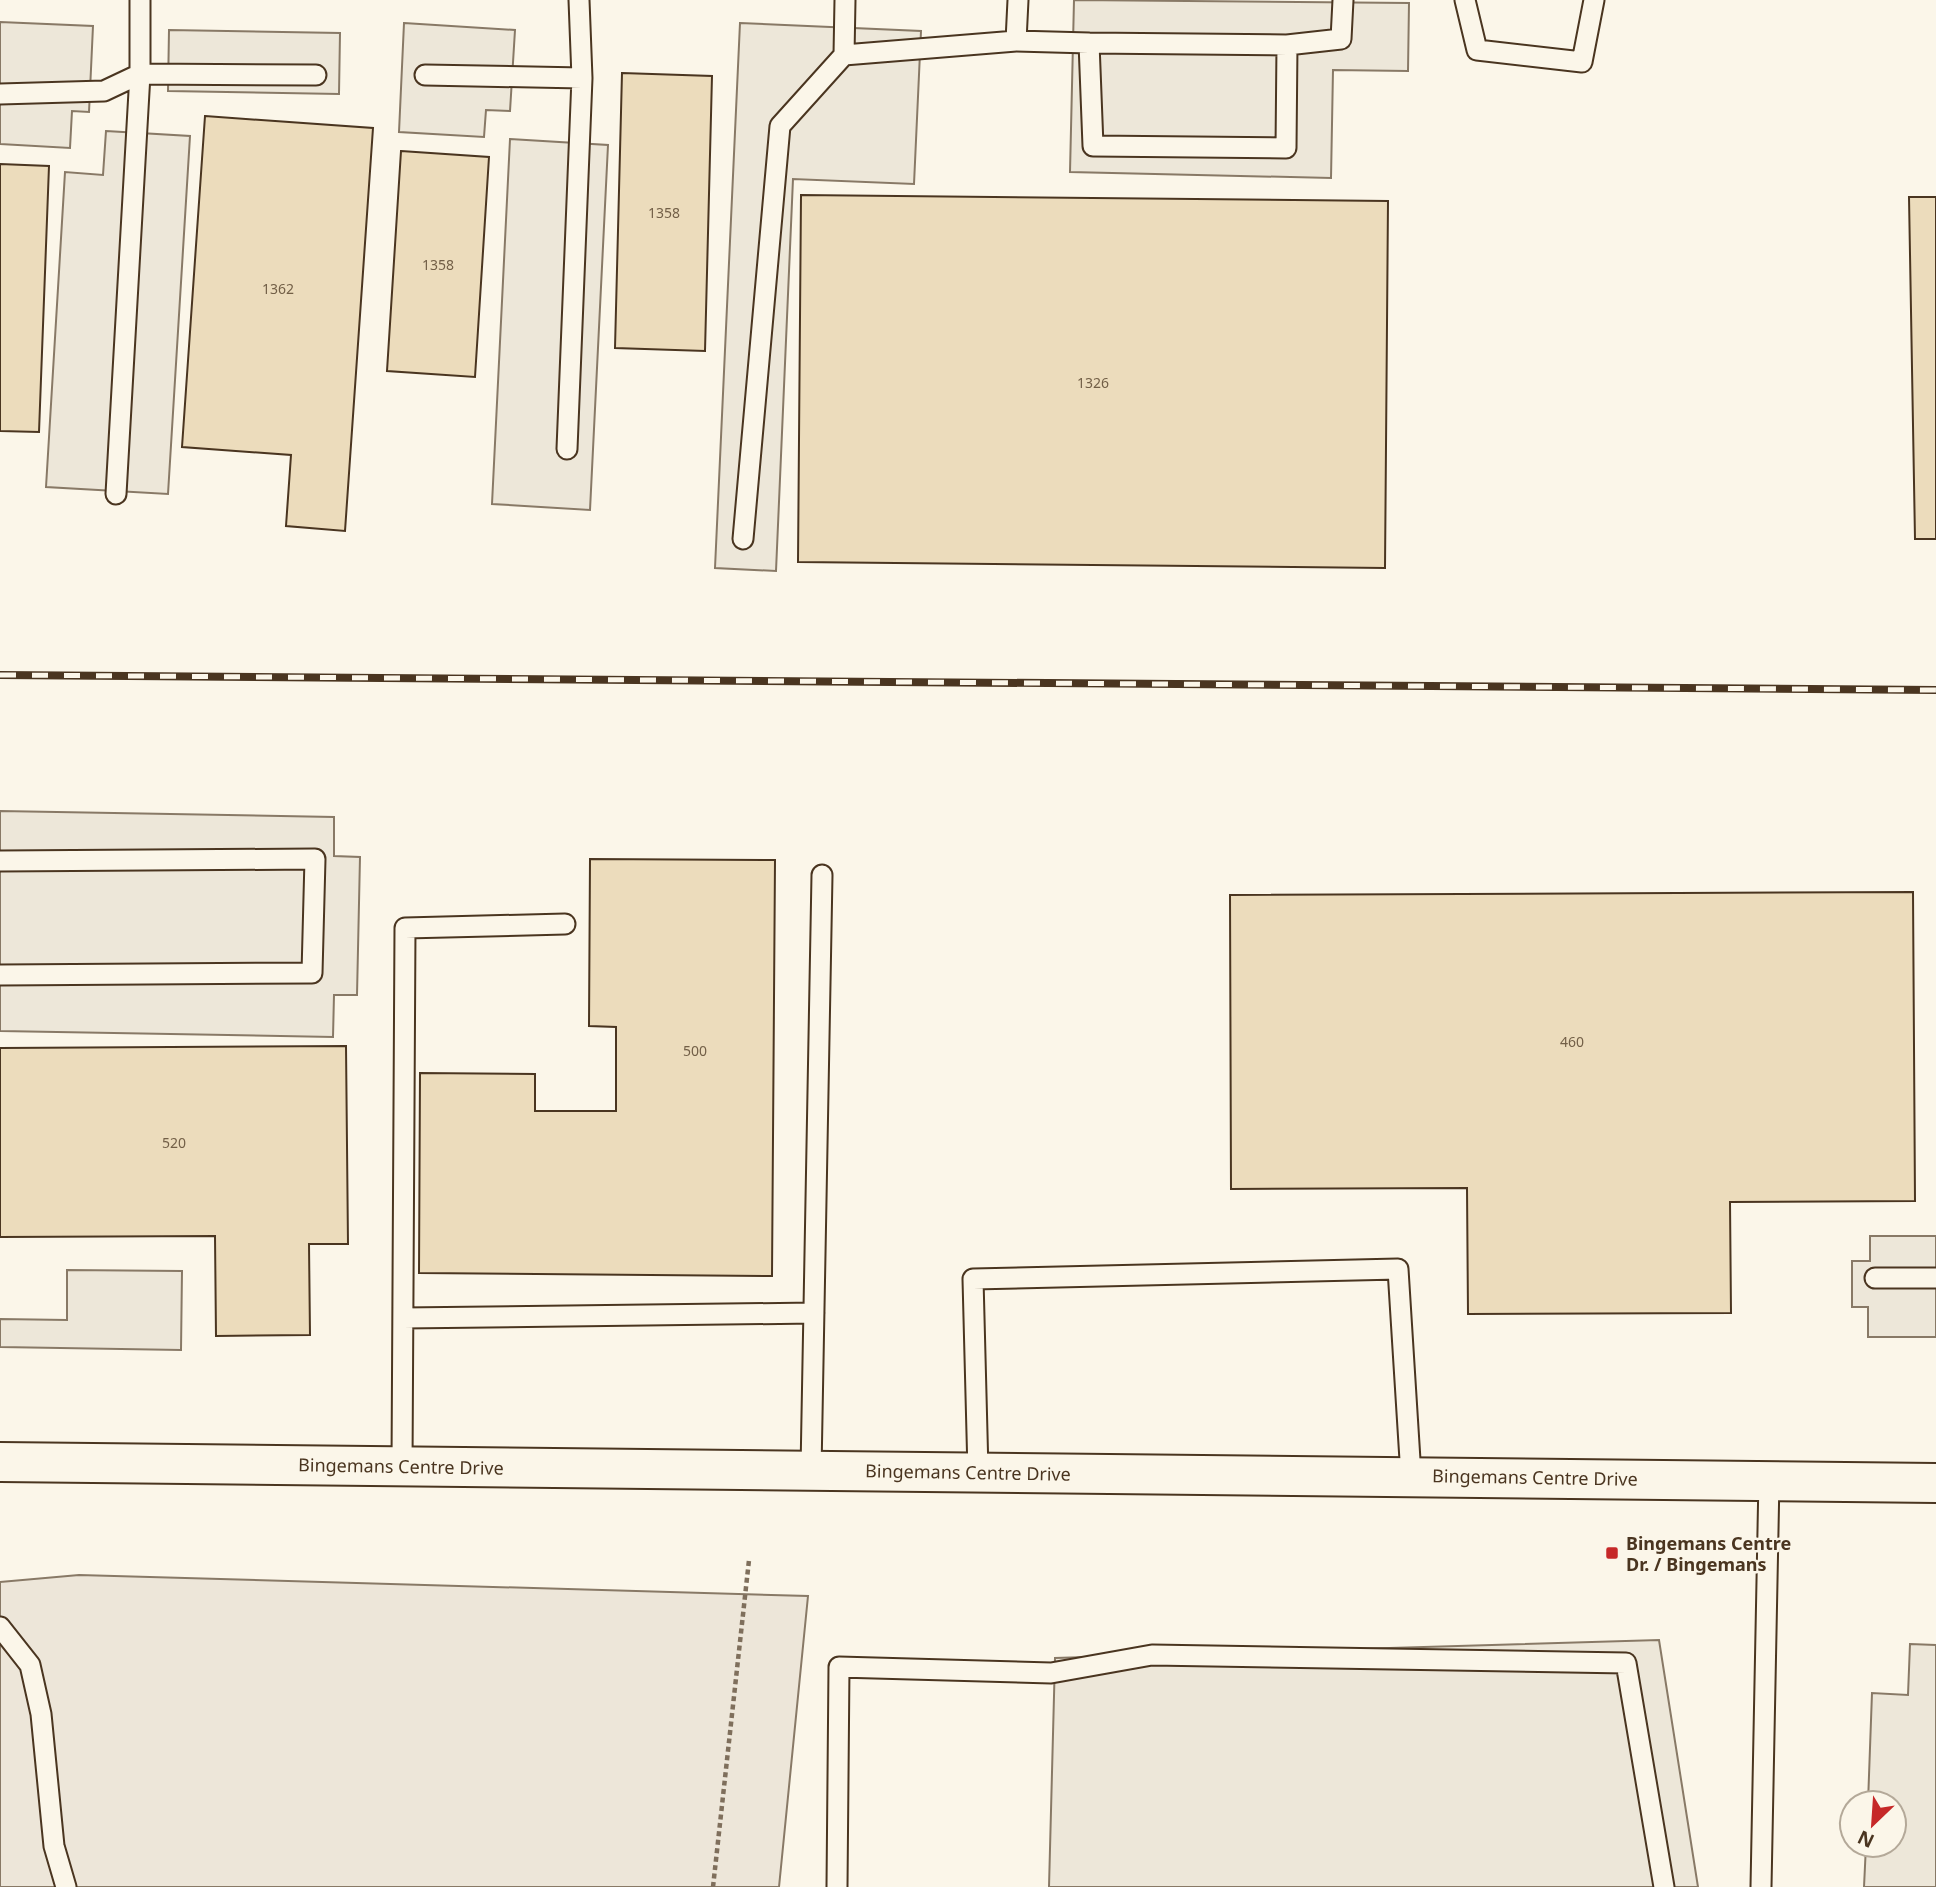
<svg xmlns="http://www.w3.org/2000/svg" width="1936" height="1887" font-family="'Noto Sans',sans-serif">
  <rect width="100%" height="100%" fill="#fbf6e9"/>
  <!-- green -->
  <path fill="#ede6d9" stroke="#887966" stroke-width="2" d="M79,1575L808,1596L779,1887H0V1582Z"/>
  <!-- parking -->
  <path fill="#ede7d9" stroke="#887966" stroke-width="2" d="M1074,0L1409,3L1408,71L1333,70L1331,178L1070,172Z
    M0,22L93,26L89,112L72,111L70,148L0,144Z
    M404,23L515,30L510,111L486,110L484,137L399,132Z
    M740,23L921,31L914,184L793,179L776,571L715,568Z
    M169,30L340,33L339,94L168,91Z
    M106,131L190,136L168,494L46,487L65,172L103,175Z
    M510,139L608,145L590,510L492,504Z
    M0,811L334,817V856L360,857L357,995H334L333,1037L0,1031Z
    M1870,1236H1936V1337H1868V1307H1852V1261H1870Z
    M67,1270L182,1271L181,1350L0,1347V1319L67,1320Z
    M1659,1640L1698,1887H1049L1055,1658Z
    M1910,1644L1936,1645V1887H1864L1866,1845H1894V1803H1868L1872,1693L1908,1695Z"/>
  <!-- building -->
  <path fill="#ecdcbc" stroke="#4a3520" stroke-width="2" d="M622,73L712,76L705,351L615,348Z
    M205,116L373,128L345,531L286,526L291,455L182,447Z
    M401,151L489,157L475,377L387,371Z
    M0,164L49,166L39,432L0,431Z
    M801,195L1388,201L1385,568L798,562Z
    M1909,197H1936V539H1915Z
    M590,859L775,860L772,1276L419,1273L420,1073L535,1074V1111H616V1027L589,1026Z
    M1913,892L1915,1201L1730,1202L1731,1313L1468,1314L1467,1188L1231,1189L1230,895Z
    M346,1046L348,1244H309L310,1335L216,1336L215,1236L0,1237V1048Z"/>
  <g fill="none" stroke-linecap="round" stroke-linejoin="round">
    <defs>
      <path id="lane" d="M1465,0L1477,50L1582,62L1594,0
        M1016,41L1018,0
        M1089,43L1287,45
        M844,55L1016,41L1089,43L1093,146L1286,148L1287,45L1341,39L1343,0
        M425,75L582,78
        M0,94L104,91L140,74L316,75
        M567,449L582,78L579,0
        M116,494L140,74V0
        M743,539L780,126L844,55L845,0
        M0,861L315,859L312,973L0,975
        M1875,1278H1936
        M403,1318L814,1313
        M402,1466L405,928L565,924
        M811,1470L822,875
        M978,1472L973,1279L1398,1269L1411,1476
        M0,1627L30,1665L41,1714L54,1846L66,1887
        M837,1887L839,1667L1051,1673L1152,1655L1626,1663L1664,1887
        M1761,1887L1769,1479"/>
      <path id="secondary" d="M0,1462L1936,1483"/>
    </defs>
    <!-- lane casing -->
    <use href="#lane" stroke="#4a3520" stroke-width="23"/>
    <!-- secondary casing -->
    <use href="#secondary" stroke="#4a3520" stroke-width="42"/>
    <!-- path -->
    <path stroke="#7f6f5c" stroke-width="4.5" stroke-dasharray="5 3.5" stroke-linecap="butt" d="M713,1887L749,1560"/>
    <!-- lane -->
    <use href="#lane" stroke="#fbf6e9" stroke-width="19"/>
    <!-- secondary -->
    <use href="#secondary" stroke="#fbf6e9" stroke-width="38"/>
    <defs>
      <path id="rail" d="M0,675L1936,690"/>
    </defs>
    <!-- rail casing -->
    <use href="#rail" stroke="#4a3520" stroke-width="8"/>
    <!-- rail -->
    <use href="#rail" stroke="#fbf6e9" stroke-width="5" stroke-dasharray="16" stroke-linecap="butt"/>
  </g>
  <!-- markers -->
  <rect fill="#c62828" stroke="#fbf6e9" stroke-width="2.5" x="1605" y="1546" width="14" height="14" rx="3.5"/>
  <g text-anchor="middle" dominant-baseline="central" stroke-width="5" stroke-linejoin="round" paint-order="stroke">
    <!-- number labels -->
    <g font-size="14" fill="#725f47">
      <text x="664" y="212">1358</text>
      <text x="438" y="264">1358</text>
      <text x="278" y="288">1362</text>
      <text x="1093" y="382">1326</text>
      <text x="1572" y="1041">460</text>
      <text x="695" y="1050">500</text>
      <text x="174" y="1142">520</text>
    </g>
    <!-- street labels -->
    <g font-size="18" fill="#4a3520" stroke="#fbf6e9">
      <text transform="translate(401 1466) rotate(1)">Bingemans Centre Drive</text>
      <text transform="translate(968 1472) rotate(1)">Bingemans Centre Drive</text>
      <text transform="translate(1535 1477) rotate(1)">Bingemans Centre Drive</text>
    </g>
    <!-- poi labels -->
    <g font-size="18" font-weight="bold" fill="#4a3520" stroke="#fbf6e9" text-anchor="start">
      <text x="1626" y="1543">Bingemans Centre<tspan x="1626" dy="21">Dr. / Bingemans</tspan></text>
    </g>
  </g>
  <!-- north arrow -->
  <g transform="translate(1873 1824) rotate(205)"><circle r="33" fill="#fbf6e9" stroke="#b4a999" stroke-width="2"/>
  <path d="M0-5L12 26L0 18L-12 26Z" fill="#c62828"/>
  <text y="-10" font-size="19" font-weight="bold" text-anchor="middle" fill="#4a3520">N</text>
  </g>
</svg>
